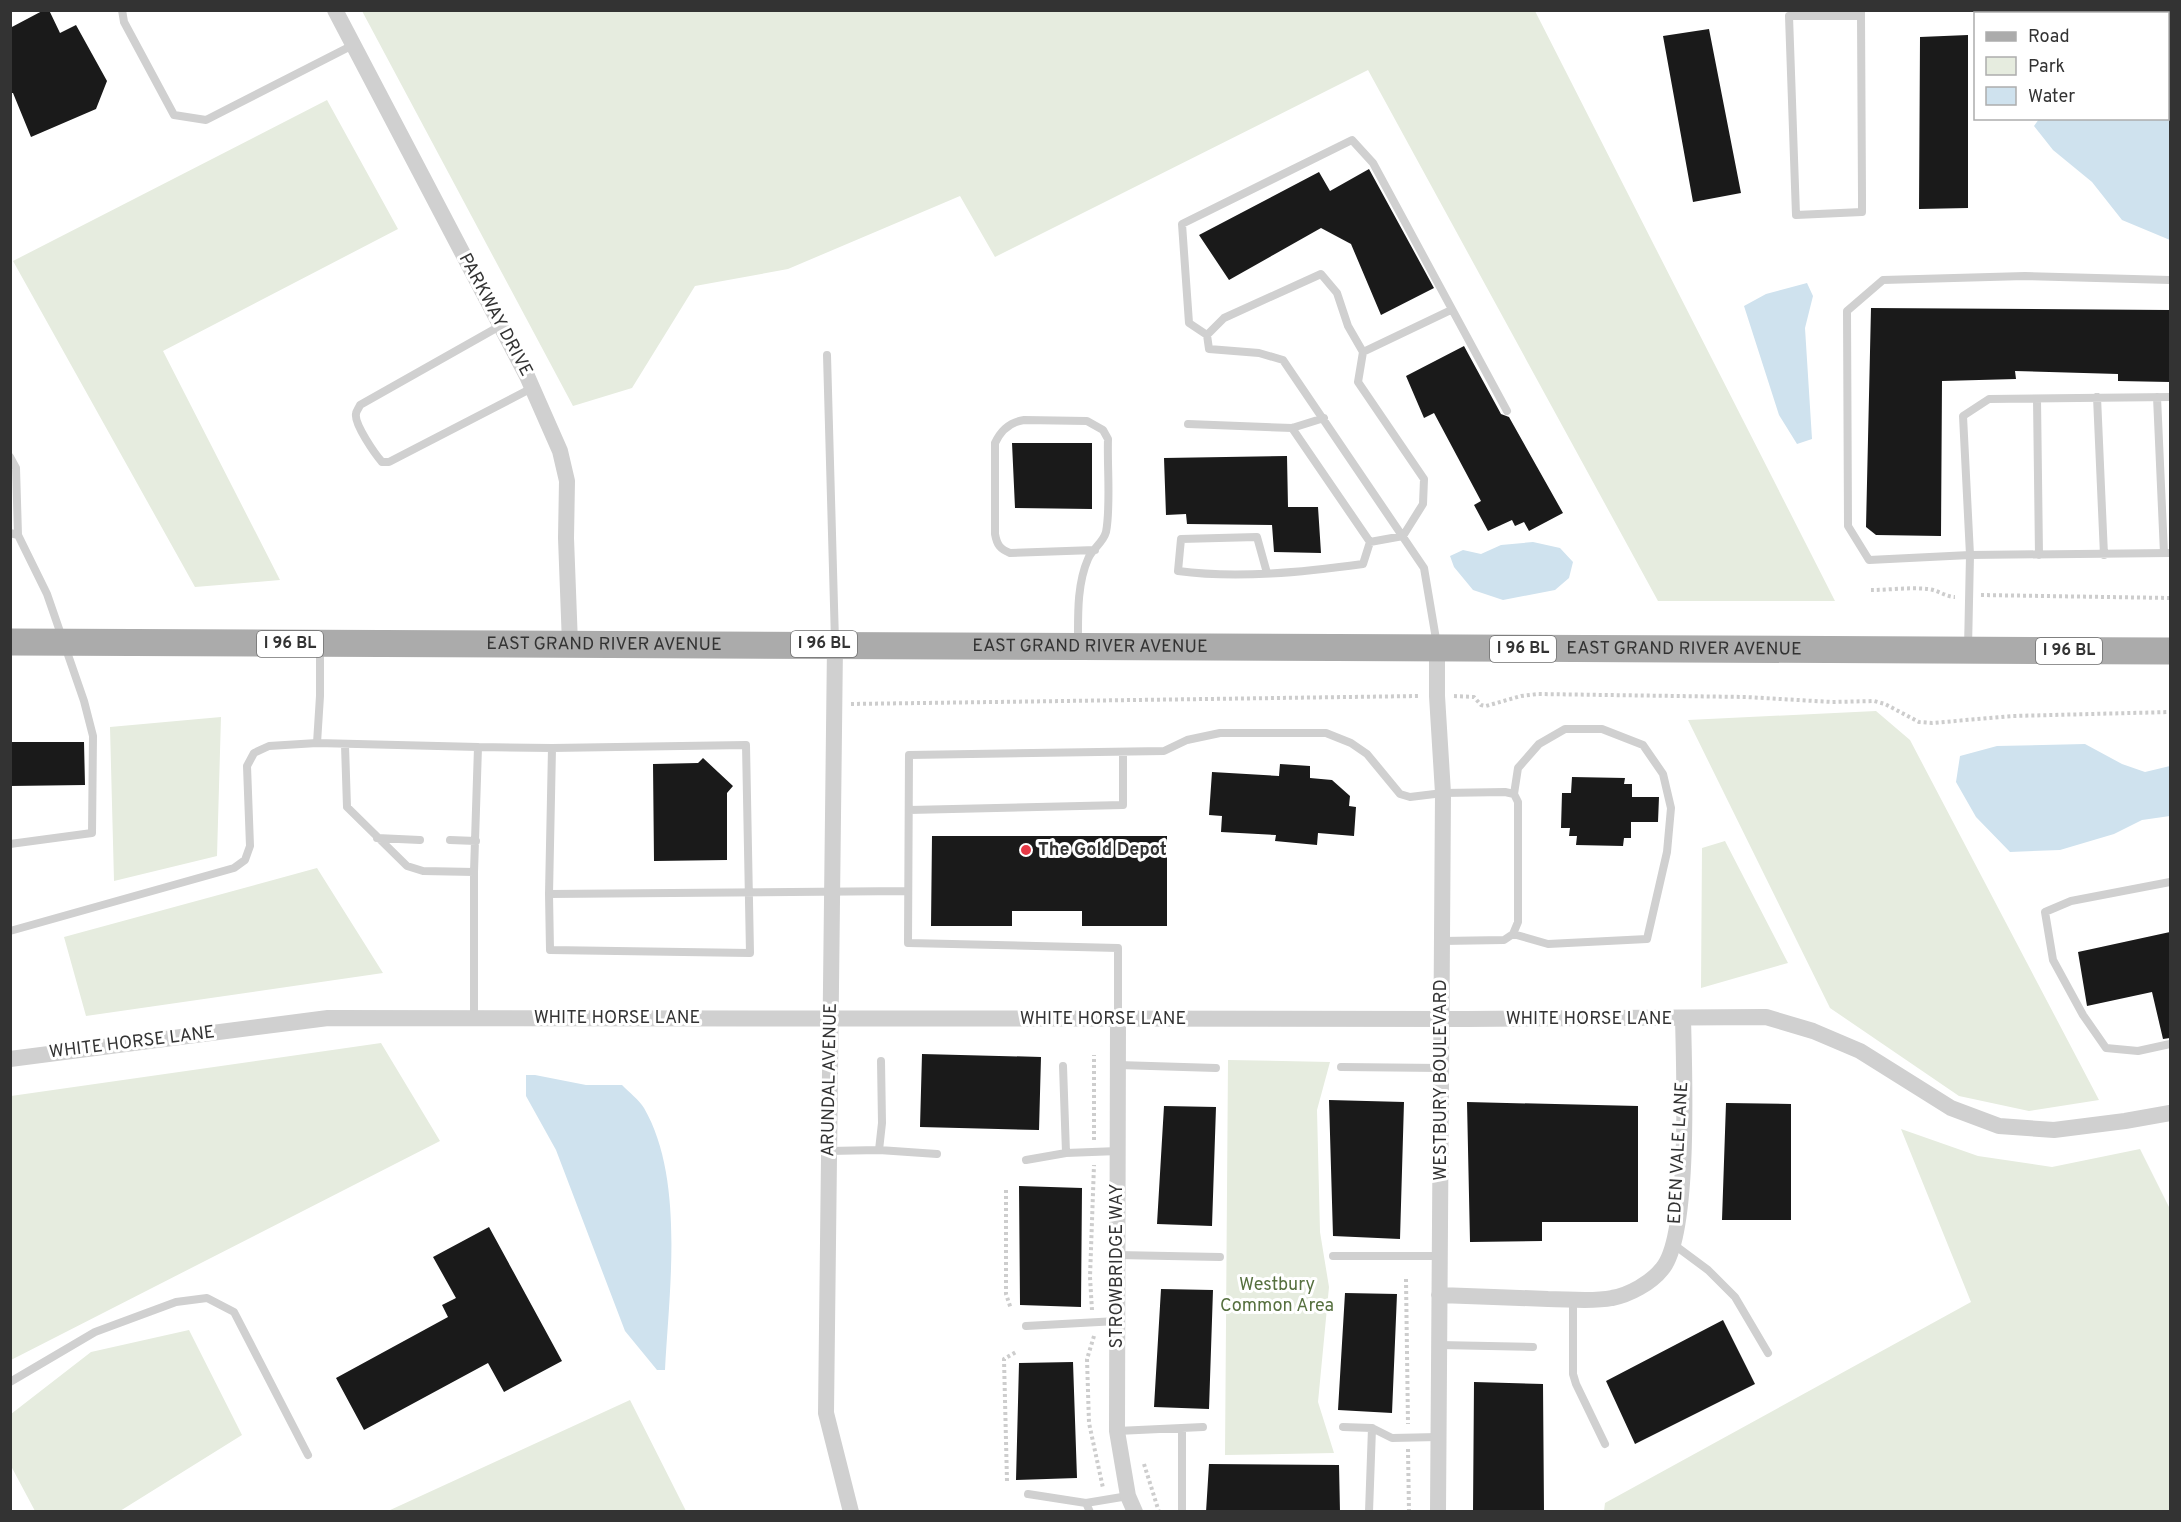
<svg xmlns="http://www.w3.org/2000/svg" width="2181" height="1522" font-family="Overpass,sans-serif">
  <rect width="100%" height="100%" fill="#fff"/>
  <!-- green -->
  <path fill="#e6ecdf" d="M362,11H1535L1835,601H1658L1368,70L995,257L960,196L788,269L695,286L632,388L573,406Z
    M327,100L398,229L163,351L280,580L195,587L13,261Z
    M1876,711L1910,740L2099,1100L2029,1111L1959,1096L1830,1008L1688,720Z
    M221,717L217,856L114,881L110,727Z
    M1725,841L1788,963L1701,988L1702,848Z
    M317,868L383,973L86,1016L64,937Z
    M381,1043L440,1141L11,1360V1096Z
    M1228,1060L1330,1062L1317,1110L1320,1232L1329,1287L1318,1402L1334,1453L1225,1455Z
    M1901,1129L1978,1156L2052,1167L2140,1149L2170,1209V1511H1604L1605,1503L1971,1302Z
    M189,1330L242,1435L120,1511H35L11,1466V1414L91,1352Z
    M630,1400L686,1511H388Z"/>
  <!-- water -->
  <path fill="#cfe2ee" d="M2170,54V240L2122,220L2092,182L2053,150L2034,126L2039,119L2168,118V55Z
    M1807,283L1813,296L1805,328L1812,439L1797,444L1779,415L1744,306L1766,294Z
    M1533,542L1560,548L1573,562L1569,578L1555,590L1503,600L1473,590L1454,567L1450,556L1463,550L1481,554L1501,545Z
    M2085,744L2122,764L2145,772L2170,766V816L2142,820L2114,834L2060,850L2010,852L1976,817L1956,782L1960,756L1997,746Z
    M526,1075H535L586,1085H622C629,1092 639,1100 644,1108C685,1179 669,1291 665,1370H657L625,1331L556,1150L526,1096Z"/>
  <!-- building -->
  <path fill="#1a1a1a" d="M44,10H49L60,33L76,25L107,81L96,109L31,137L13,93H10V28Z
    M1709,29L1741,193L1693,202L1663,36Z
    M1968,35V208L1919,209L1920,37Z
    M1369,169L1434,288L1381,315L1351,244L1321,228L1229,280L1199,235L1319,172L1330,191Z
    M1871,308L2170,310V382L2118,381V374L2015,371L2016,379L1942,381L1941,536L1876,535L1866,527Z
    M1464,346L1501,414L1509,417L1563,513L1529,531L1524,522L1515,526L1512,520L1488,531L1474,505L1481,501L1434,413L1424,418L1406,376Z
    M1012,443H1092V509L1015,508Z
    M1287,456L1288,507H1318L1321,553L1274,552L1272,525L1187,524L1186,514L1166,515L1164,458Z
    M10,742H84L85,785L10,786Z
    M703,758L733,786L727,793V860L654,861L653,764L698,763Z
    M1280,764L1310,766V778L1332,780L1350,796L1349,806L1356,807L1354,836L1318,833L1317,845L1275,841L1276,835L1221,832L1222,816L1209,815L1212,772L1279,776Z
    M1572,777L1625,778L1624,784H1632V797H1659L1658,822H1631V838H1624L1623,846L1576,845L1577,836H1569L1570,828H1561L1562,793H1571Z
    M932,836H1167V926H1082V911H1012V926H931Z
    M2170,932V1038L2163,1039L2152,992L2087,1006L2078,952Z
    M922,1054L1041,1057L1039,1130L920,1127Z
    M1329,1100L1404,1102L1400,1239L1333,1236Z
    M1467,1102L1638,1106V1222H1542V1241L1470,1242Z
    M1726,1103L1791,1104V1220H1722Z
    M1164,1106L1216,1107L1212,1226L1157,1224Z
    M1019,1186L1082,1188L1081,1307L1020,1305Z
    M489,1227L562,1361L504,1392L488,1363L364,1430L336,1378L448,1317L442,1305L456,1298L433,1257Z
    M1161,1289L1213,1290L1209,1409L1154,1407Z
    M1345,1293L1397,1294L1392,1413L1338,1410Z
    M1723,1320L1755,1384L1635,1444L1606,1381Z
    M1073,1362L1077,1478L1016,1480L1019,1363Z
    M1474,1382L1543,1384L1544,1512H1473Z
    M1209,1464L1339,1465L1340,1512H1206Z"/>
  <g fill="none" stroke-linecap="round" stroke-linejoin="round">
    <!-- path -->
    <path stroke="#cdcdcd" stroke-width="4" stroke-dasharray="3 3" stroke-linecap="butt" d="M1871,590C1889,590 1910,587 1928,589C1938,590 1946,597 1955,597
      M1981,595L2170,598
      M1454,696L1474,697L1481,705L1486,706L1521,696L1538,694L1746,697L1832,702L1874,701L1885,704L1919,722L1932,723L2013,716L2170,712
      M851,704L1419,696
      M1094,1140V1055
      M1006,1190V1294L1011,1309
      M1406,1279L1408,1424
      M1092,1310L1090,1277L1094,1165
      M1094,1336L1087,1359L1089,1423L1103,1488
      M1408,1449L1409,1512
      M1144,1464L1159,1512
      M1007,1481L1004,1359L1016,1352"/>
    <!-- service -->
    <path stroke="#d0d0d0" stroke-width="8" d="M122,10L124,22L174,115L206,120L353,45
      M1861,10V16L1862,198V212L1796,215L1789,16H1861
      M2170,280L2025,276L1883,280L1847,311L1848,526L1869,560L1970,555L1963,416L1989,399L2170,397
      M500,326L360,405C359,408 356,411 356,414C354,424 375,454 382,462H389L532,388
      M1207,335L1189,323L1182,224L1352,140L1373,163L1507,411
      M1363,352L1451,310
      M827,355L835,641
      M2097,397L2104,555
      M2157,397L2164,553
      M2037,399L2039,555
      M1188,424L1292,428L1324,418
      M1292,428L1370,542L1403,536L1423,504L1424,479L1358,382L1363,352L1348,326L1337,293L1321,274L1224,318L1207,335L1209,349L1259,353L1283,360L1424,568L1437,645
      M10,457L16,468L18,535
      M10,533L18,535L47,594L84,701L93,736L92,833L10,844
      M1267,573L1257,537L1181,539L1178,571C1237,579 1305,572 1363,564L1370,542
      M1078,642C1078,615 1077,584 1088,559C1092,549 1103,543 1106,532C1111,507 1107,466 1108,439L1103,430L1087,421L1024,420C1010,422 1001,430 995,443V534C997,545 1000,549 1010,553L1095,550
      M320,647V696L317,743L478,747L474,872L423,871L407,866L347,807L345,745
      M1968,648L1970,555L2170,553
      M478,747L552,748
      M909,810L1123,805V752
      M377,838L420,840
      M450,840L476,841
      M474,872V1017
      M2170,882L2071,901L2045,912L2053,960L2083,1015L2106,1048L2138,1051L2170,1044
      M549,894L550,950L750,953L746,745L552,748L549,894L908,891
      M10,931L234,868L245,860L250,846L247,766L254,753L269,746L317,743
      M1513,934L1548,944L1647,939L1667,852L1671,808L1663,774L1643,745L1602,729H1565L1539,744L1518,768L1514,794
      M1118,1019V948L908,943L909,755L1164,751L1187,740L1220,733H1326L1351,743L1367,754L1400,794L1410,797L1443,793L1505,792L1514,794L1518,802V922L1513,934L1504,940L1442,941
      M1118,1065L1216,1068
      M1063,1066L1066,1153L1118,1151
      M1341,1067L1441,1068
      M879,1150L937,1154
      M829,1151L879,1150L882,1123L881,1061
      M1026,1160L1066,1153
      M1673,1244L1708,1270L1735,1297L1768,1353
      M1117,1255L1220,1257
      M1333,1256H1439
      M1573,1300V1374L1576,1384L1605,1444
      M1026,1326L1117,1321
      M1439,1345L1533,1347
      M10,1382L95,1332L176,1302L207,1298L234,1312L308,1455
      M1343,1427L1372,1428L1392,1438L1438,1437
      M1182,1428V1512
      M1117,1431L1203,1427
      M1028,1494L1086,1503
      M1090,1512L1086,1503L1128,1496
      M1369,1512L1372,1428"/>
    <!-- minor -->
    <path stroke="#d0d0d0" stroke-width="16" d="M335,10L527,376L560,451L567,481L566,538L570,644
      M835,645L826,1413L851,1512
      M1437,649V696L1443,793L1438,1512
      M1118,1019L1117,1431L1128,1496L1135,1512
      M10,1059L328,1018L1466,1019L1766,1017L1813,1031L1860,1051L1951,1108L1999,1126L2054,1130L2125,1121L2170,1113
      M1439,1295C1475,1296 1512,1298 1548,1299C1568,1299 1592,1302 1612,1298C1629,1295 1651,1283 1662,1269C1691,1236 1684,1066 1683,1018"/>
    <!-- primary -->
    <path stroke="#ababab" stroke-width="27" id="s1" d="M10,642L2170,651"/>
  </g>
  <!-- markers -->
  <circle fill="#e63946" stroke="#fff" stroke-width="2" cx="1026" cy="850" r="6"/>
  <g text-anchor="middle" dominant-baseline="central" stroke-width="6" stroke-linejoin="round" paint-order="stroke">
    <!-- shield labels -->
    <g fill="#fff" stroke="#707070" stroke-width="1.5">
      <rect x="257" y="631" width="66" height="26" rx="4.5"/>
      <rect x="791" y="631" width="66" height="26" rx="4.5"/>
      <rect x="1490" y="636" width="66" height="26" rx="4.5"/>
      <rect x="2036" y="638" width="66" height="26" rx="4.5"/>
    </g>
    <g font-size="16" font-weight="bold" fill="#333">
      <text x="290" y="644">I 96 BL</text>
      <text x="824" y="644">I 96 BL</text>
      <text x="1523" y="649">I 96 BL</text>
      <text x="2069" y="651">I 96 BL</text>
    </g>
    <!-- street labels -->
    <g font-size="18" fill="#333" stroke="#fff">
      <text transform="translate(495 315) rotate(62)">PARKWAY DRIVE</text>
      <text stroke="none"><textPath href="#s1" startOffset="594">EAST GRAND RIVER AVENUE</textPath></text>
      <text stroke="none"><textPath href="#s1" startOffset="1080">EAST GRAND RIVER AVENUE</textPath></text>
      <text stroke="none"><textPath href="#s1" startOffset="1674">EAST GRAND RIVER AVENUE</textPath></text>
      <text x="617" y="1018">WHITE HORSE LANE</text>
      <text x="1103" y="1019">WHITE HORSE LANE</text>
      <text x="1589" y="1019">WHITE HORSE LANE</text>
      <text transform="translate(132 1043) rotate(-7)">WHITE HORSE LANE</text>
      <text transform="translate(830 1080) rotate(-89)">ARUNDAL AVENUE</text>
      <text transform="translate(1441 1080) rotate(-90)">WESTBURY BOULEVARD</text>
      <text transform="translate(1679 1153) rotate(-87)">EDEN VALE LANE</text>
      <text transform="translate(1117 1266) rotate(-90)">STROWBRIDGE WAY</text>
    </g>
    <!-- poi labels -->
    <g font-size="18" font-weight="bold" fill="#333" stroke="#fff" text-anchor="start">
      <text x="1038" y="850">The Gold Depot</text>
    </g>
    <!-- park labels -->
    <g font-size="18" fill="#56703f" stroke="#fff">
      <text x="1277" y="1285">Westbury<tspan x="1277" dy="21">Common Area</tspan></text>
    </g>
  </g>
  <!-- border -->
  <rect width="2181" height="1522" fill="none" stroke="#333333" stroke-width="24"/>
  <!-- legend -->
  <rect x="1974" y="12" width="195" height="108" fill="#ffffff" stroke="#adadad" stroke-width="1.5"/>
  <rect x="1986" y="32" width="30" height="9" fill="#ababab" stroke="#adadad" stroke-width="1.5"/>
  <text x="2028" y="42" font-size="18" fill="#333333">Road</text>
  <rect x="1986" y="57" width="30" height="18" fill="#e6ecdf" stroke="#adadad" stroke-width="1.5"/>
  <text x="2028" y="72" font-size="18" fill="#333333">Park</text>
  <rect x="1986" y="87" width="30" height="18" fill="#cfe2ee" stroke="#adadad" stroke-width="1.5"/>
  <text x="2028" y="102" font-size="18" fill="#333333">Water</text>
</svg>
